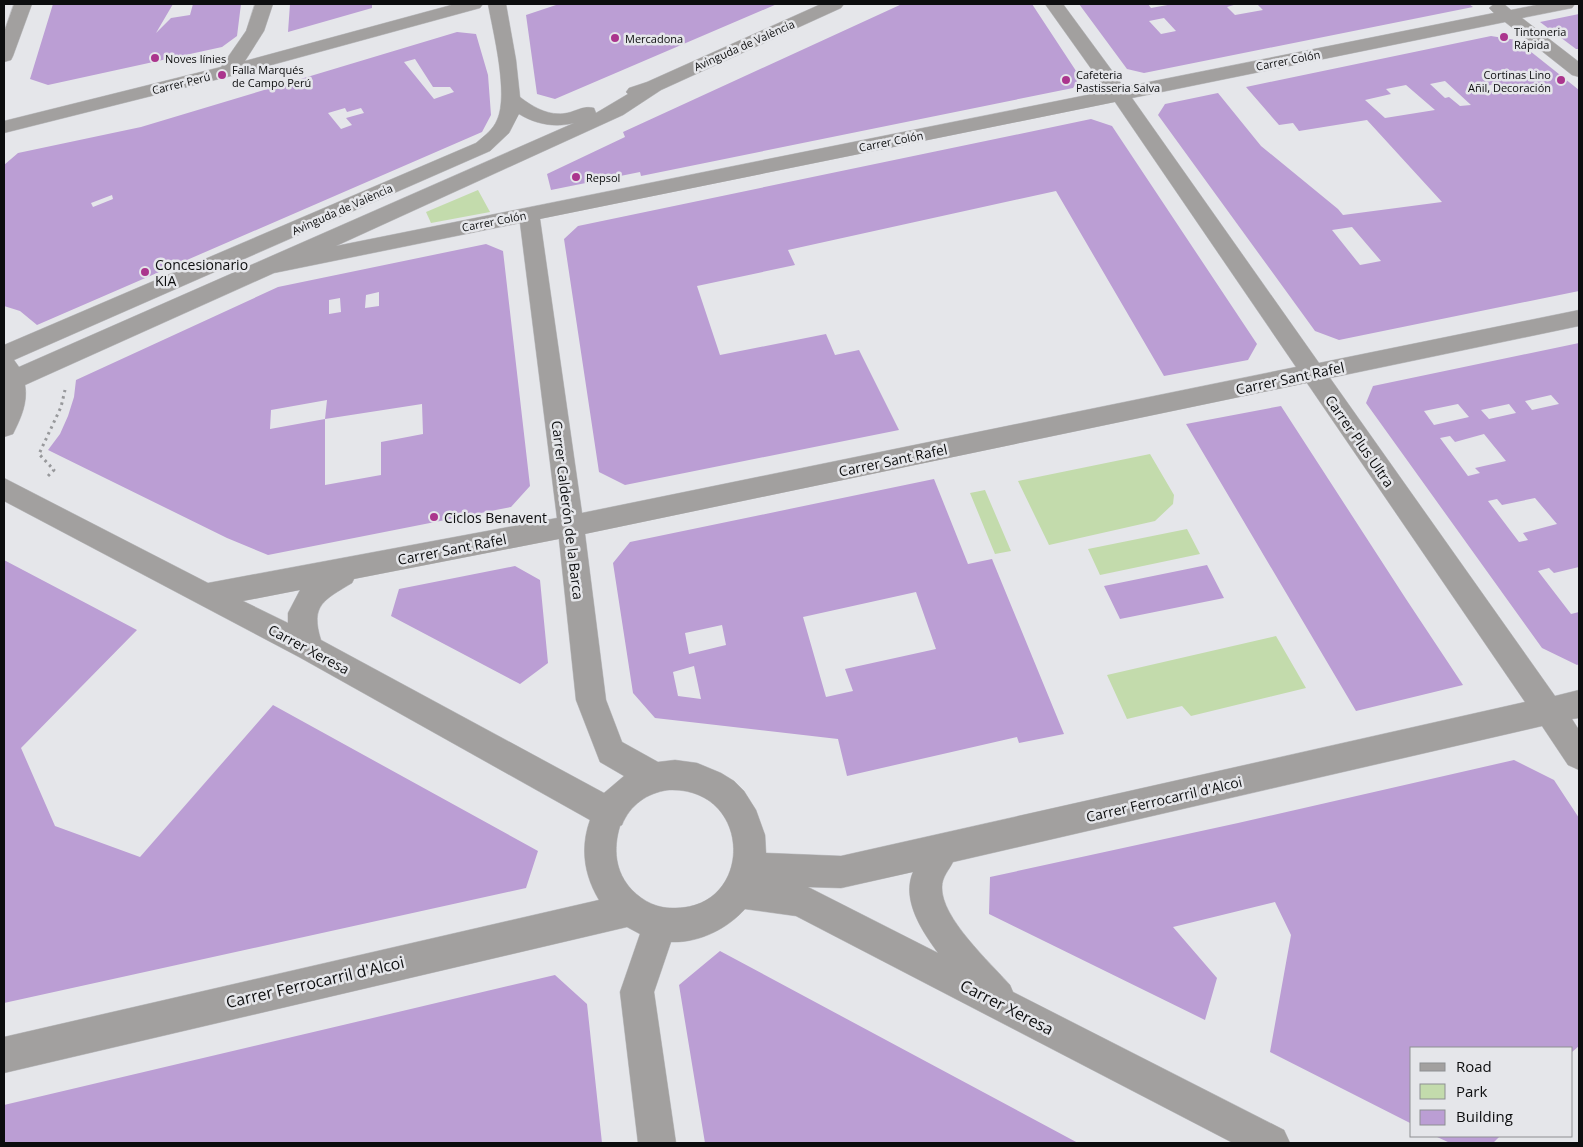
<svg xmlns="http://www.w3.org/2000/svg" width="1583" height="1147" font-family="'Open Sans',sans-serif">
  <rect width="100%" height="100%" fill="#e5e6ea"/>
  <!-- green -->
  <path fill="#c3dbac" d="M478,190L490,212L431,223L426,212Z
    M1150,454L1174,495L1173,504L1155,521L1049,545L1018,481Z
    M985,490L1011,551L995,554L970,493Z
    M1187,529L1200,554L1100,575L1088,549Z
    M1276,636L1306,688L1191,716L1182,706L1127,719L1107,675Z"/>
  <!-- building -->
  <path fill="#bb9ed4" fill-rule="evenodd" d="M53,4H173L156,33L171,18L190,15L193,4H241L237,36L222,47L48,85L30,79Z
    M290,4H372V8L288,32Z
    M559,4H777L555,99L537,94L526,15Z
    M902,4H1032L1080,77L1073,88L641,176L640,172L551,190L547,174L625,137L623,132Z
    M1079,4H1148L1151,8L1173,4H1237L1227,7L1235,15L1263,10L1257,4H1469L1473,7L1144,73L1127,69ZM1164,18L1176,31L1161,34L1149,21Z
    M1579,14V49H1576L1540,22Z
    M457,32L476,34L488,75L491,115L482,132L37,325L20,311L4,306V165L18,153L141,127ZM415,59L433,87H450L454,92L434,99L404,62ZM345,108L347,112L361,108L364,113L346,118L352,125L341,129L328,113ZM112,195L113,199L93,207L91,203Z
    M1491,36L1516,40L1579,90V291L1339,340L1315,331L1158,115L1165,104L1218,93L1261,146L1338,209L1343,215L1442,202L1367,120L1299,131L1293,123L1279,125L1246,87ZM1445,81L1471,105L1460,106L1449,97L1445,98L1430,84ZM1500,83L1508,90L1494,93L1486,86ZM1406,85L1435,110L1385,118L1365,100L1391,94L1386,89ZM1352,227L1381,261L1360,265L1332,230Z
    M1091,119L1112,126L1257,344L1248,360L1164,376L1056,191L788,250L795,265L697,286L720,355L826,334L835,355L859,350L899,430L625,485L599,472L564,239L578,226Z
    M486,244L503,251L530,486L511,507L268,555L227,538L48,450L60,434L68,416L74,397L76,380L278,287ZM379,292V306L365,308L366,295ZM340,298L341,312L329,314V300ZM327,400L325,419L422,404L423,434L381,442V475L325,485V419L270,429L271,410Z
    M1579,343V567L1554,573L1549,568L1538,571L1571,614L1579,612V664L1577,665L1542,648L1366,403L1373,386ZM1551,395L1559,404L1532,410L1525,401ZM1458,404L1469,417L1434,425L1424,411ZM1509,404L1516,413L1489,419L1481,410ZM1484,434L1506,461L1475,468L1480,473L1468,476L1440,438L1450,436L1455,442ZM1535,498L1557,524L1523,533L1528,540L1519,542L1488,501L1497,499L1502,505Z
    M1281,406L1406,599L1463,685L1356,711L1186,424Z
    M934,479L968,564L992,559L1064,734L1019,743L1017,737L847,776L838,739L655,718L633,693L613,563L630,542ZM916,592L936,649L845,669L853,691L826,697L803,617ZM722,625L726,645L689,654L685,633ZM694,666L701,699L678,696L673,672Z
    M4,560L137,630L21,748L55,826L140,857L273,705L538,851L526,888L4,1003Z
    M1207,565L1224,598L1120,619L1104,586Z
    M515,566L540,580L548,663L520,684L391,616L399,589Z
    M1514,760L1554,780L1579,818V1046L1572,1052V1048H1412V1124L1270,1052L1291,935L1275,902L1173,927L1217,978L1205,1020L989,914L990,877L1238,823Z
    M720,951L927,1062L1078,1143H705L679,985Z
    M555,975L587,1004L602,1143H4V1105Z
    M1435,1136H1500L1493,1143H1450Z"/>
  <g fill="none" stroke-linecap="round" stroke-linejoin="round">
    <defs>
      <path id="minor" d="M14,4H32L13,56L11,60L4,62V32Z
        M255,4H273L264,31L245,61L455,4H483L480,8L235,75L4,133V121L221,67L246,31Z
        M488,4H506L516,60L520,97C534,108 552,118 571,112C580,109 585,106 594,108L596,113L628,94L626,92L629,88L647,82L821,4H844L841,8L661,90L623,115L336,246L1107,91L1045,4H1063L1124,87L1494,13L1489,8L1494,4H1504L1511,10L1541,4H1575L1572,8L1522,18L1579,62V77L1572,75L1505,22L1132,98L1319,363L1579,310V326L1330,378L1555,696L1579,690V718L1572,719L1579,730V770L1568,765L1542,726L953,862C949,870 942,877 942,887C941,918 990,962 1010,985L1013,992L1284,1130L1290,1143H1233L796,916L745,909C727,929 699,943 671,942L654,992L676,1143H638L620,992L640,934L627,927L4,1073V1037L599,900C584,875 580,848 590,820L299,657L4,501V478L208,583L557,518L520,223L274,273L25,385C28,403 21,418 13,434L4,437V345L476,143C484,136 493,130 497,120C509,94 493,32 488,4ZM1115,102L1296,367L582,513L540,219ZM519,114C535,124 555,128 574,123L19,367L14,360L490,151L509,133ZM1307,383L1525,702L841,856L766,853L765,835L756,810L744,791L734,781L721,773L697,763L675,760L658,762L622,742L606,700L585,534ZM559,539L576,700L600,762L624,776L604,793L321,640C310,605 324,600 352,583L354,579ZM300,590L288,613V623L243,601ZM668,790C753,786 755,907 676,908C658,909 644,902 632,890C615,872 613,849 620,826L622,825C630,805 647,793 668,790ZM913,872C901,900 922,931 938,953L808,887L841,888Z"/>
    </defs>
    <!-- minor casing -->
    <use href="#minor" stroke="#c2c3c7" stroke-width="1"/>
    <!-- path -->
    <path stroke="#97989b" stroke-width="3" stroke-dasharray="2.5 4" stroke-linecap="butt" d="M48,476L54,470L39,454L61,407L65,390"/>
    <!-- minor -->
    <use href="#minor" fill="#a2a09f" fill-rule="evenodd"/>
  </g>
  <!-- markers -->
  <g fill="#ab358d" stroke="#e5e6ea" stroke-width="2">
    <circle cx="1504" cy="37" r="5"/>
    <circle cx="615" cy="38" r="5"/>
    <circle cx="155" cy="58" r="5"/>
    <circle cx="222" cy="75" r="5"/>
    <circle cx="1066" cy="80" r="5"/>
    <circle cx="1561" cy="80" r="5"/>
    <circle cx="576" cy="177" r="5"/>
    <circle cx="145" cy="272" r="5"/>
    <circle cx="434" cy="517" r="5"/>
  </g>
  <g text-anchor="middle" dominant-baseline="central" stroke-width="5" stroke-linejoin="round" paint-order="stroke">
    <!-- far-poi labels -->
    <g font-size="11" fill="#0c0d0e" stroke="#e5e6ea" text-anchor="start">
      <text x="1514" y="31">Tintoneria<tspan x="1514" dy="13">Rápida</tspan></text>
      <text x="625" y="38">Mercadona</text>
      <text x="165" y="58">Noves línies</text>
      <text x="232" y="69">Falla Marqués<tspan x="232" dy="13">de Campo Perú</tspan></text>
      <text x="1076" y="74">Cafeteria<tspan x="1076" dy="13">Pastisseria Salva</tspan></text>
      <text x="1551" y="74" text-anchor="end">Cortinas Lino<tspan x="1551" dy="13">Añil, Decoración</tspan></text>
      <text x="586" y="177">Repsol</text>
    </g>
    <!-- far-street labels -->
    <g font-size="11" fill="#0c0d0e" stroke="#e5e6ea">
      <text transform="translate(744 45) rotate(-24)">Avinguda de València</text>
      <text transform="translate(1288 60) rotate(-11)">Carrer Colón</text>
      <text transform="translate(181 83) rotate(-14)">Carrer Perú</text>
      <text transform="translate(891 141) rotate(-11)">Carrer Colón</text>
      <text transform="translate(342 209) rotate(-24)">Avinguda de València</text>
      <text transform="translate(494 221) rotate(-11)">Carrer Colón</text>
    </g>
    <!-- poi labels -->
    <g font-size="14" fill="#0c0d0e" stroke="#e5e6ea" text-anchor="start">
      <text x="155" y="264">Concesionario<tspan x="155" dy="16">KIA</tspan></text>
      <text x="444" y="517">Ciclos Benavent</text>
    </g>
    <!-- street labels -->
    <g font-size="14" fill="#0c0d0e" stroke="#e5e6ea">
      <text transform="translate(1290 378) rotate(-12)">Carrer Sant Rafel</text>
      <text transform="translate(1360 441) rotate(55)">Carrer Plus Ultra</text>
      <text transform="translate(893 460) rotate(-12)">Carrer Sant Rafel</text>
      <text transform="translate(568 510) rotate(83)">Carrer Calderón de la Barca</text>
      <text transform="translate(452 549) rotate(-11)">Carrer Sant Rafel</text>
      <text transform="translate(309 649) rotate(28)">Carrer Xeresa</text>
      <text transform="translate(1164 799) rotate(-13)">Carrer Ferrocarril d'Alcoi</text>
    </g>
    <!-- near-street labels -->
    <g font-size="16" fill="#0c0d0e" stroke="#e5e6ea">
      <text transform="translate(315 982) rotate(-13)">Carrer Ferrocarril d'Alcoi</text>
      <text transform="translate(1007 1007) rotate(27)">Carrer Xeresa</text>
    </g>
  </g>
  <!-- border -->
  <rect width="1583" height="1147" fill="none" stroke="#0c0d0e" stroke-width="10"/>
  <!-- legend -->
  <rect x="1410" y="1047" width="162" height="90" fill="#e5e6ea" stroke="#8e8f92"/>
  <rect x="1420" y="1063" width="25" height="8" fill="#a2a09f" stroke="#8e8f92"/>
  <text x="1456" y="1072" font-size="15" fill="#0c0d0e">Road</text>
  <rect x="1420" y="1084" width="25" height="15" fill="#c3dbac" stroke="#8e8f92"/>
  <text x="1456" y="1097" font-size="15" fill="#0c0d0e">Park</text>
  <rect x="1420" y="1110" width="25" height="15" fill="#bb9ed4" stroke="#8e8f92"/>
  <text x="1456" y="1122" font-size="15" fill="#0c0d0e">Building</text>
</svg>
